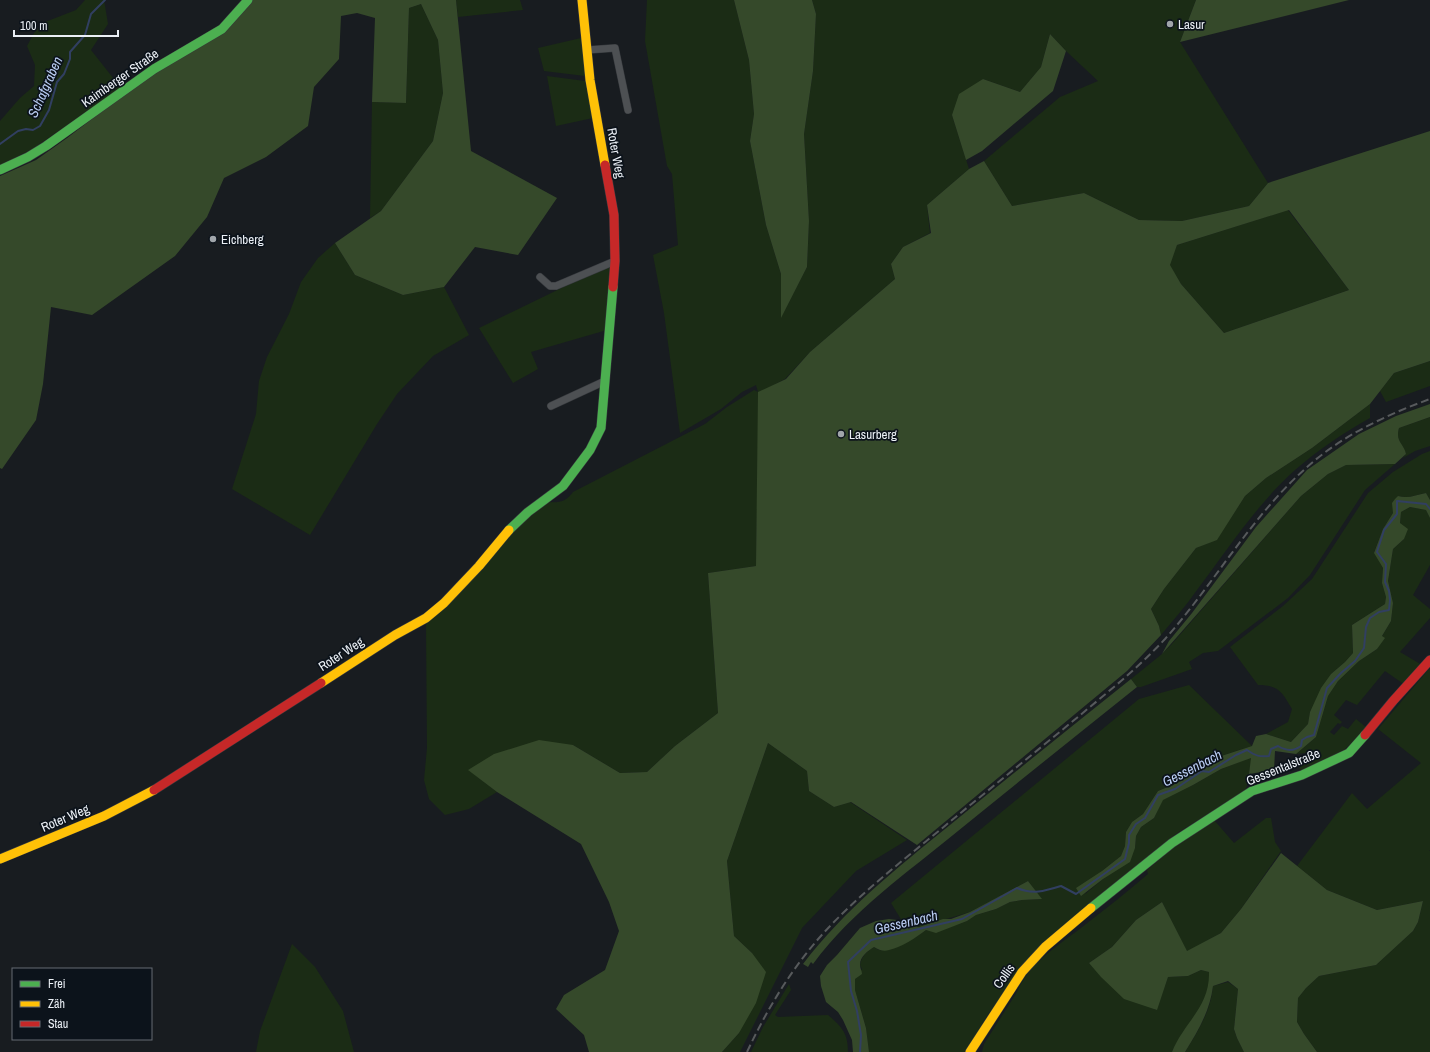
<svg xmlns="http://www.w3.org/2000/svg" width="1430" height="1052" font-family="'Archivo Narrow',sans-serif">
  <rect width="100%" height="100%" fill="#181c20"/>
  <!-- green -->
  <path fill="#1b2c15" d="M85,0H104L108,24L91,50L121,88L34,148L0,166V121L20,98L34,86L35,65L27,46L34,33L45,22L76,10Z
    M456,0H520L523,10L458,17Z
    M647,0H734L749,60L754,114L750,141L766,225L781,274V317L807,267L809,221L804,134L813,71L816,14L812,0H1196L1180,42L1268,183L1249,206L1182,221L1139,220L1084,193L1012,206L984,161L1060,97L1098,81L1066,51L1050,34L1041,67L1020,92L983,79L952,115L969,169L927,205L930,233L903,247L891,264L895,279L810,352L785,379L759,393L756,566L708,573L718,713L675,746L647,772L620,773L573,745L469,770L497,792L469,809L445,815L429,799L424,780L427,748L426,624L427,619L511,530L547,502C559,503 566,502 573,492L705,424L727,407L754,390L758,392L756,385L742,392L721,409L680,433L664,313L653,255L678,245L672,174L667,166L645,41Z
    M421,4L438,40L443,93L433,141L381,211L370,218L372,102L406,103L409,8Z
    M581,38L585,76L544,71L538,48Z
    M547,76L585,81L593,118L556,126Z
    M1288,210L1349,290L1224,333L1181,284L1169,265L1177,245Z
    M335,243L355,275L403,295L444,287L469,335L433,356L397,394L377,424L310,535L232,489L256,414L259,381L267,357L289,314L301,282L318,258Z
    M611,264L607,330L531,352L538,369L513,383L479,328Z
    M1430,361V386L1386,402L1380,391L1394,373Z
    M1370,404V418C1343,433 1318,450 1295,470C1257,504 1228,549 1197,590C1186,606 1173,620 1161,635L1159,626L1151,609L1164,589L1196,548L1217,539L1245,496L1266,478L1312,448Z
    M1430,417V446L1415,451L1403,458L1406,454C1403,444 1395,440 1399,428Z
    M1430,451V500L1426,493C1416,495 1408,499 1398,496L1393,510V513L1383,529L1374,552L1383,568L1382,583L1386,597L1385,604L1352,625L1353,653L1345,662L1331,674L1310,712L1308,724L1291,742L1266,734L1288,722L1292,709C1282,692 1279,685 1258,685L1230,647L1283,606L1312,579L1368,493L1393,472L1422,454Z
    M1395,464L1365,490L1310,575L1288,598L1218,651L1203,653L1189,662L1192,669L1141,687H1137L1131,679L1162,654L1171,645L1301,496L1328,474L1346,465Z
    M1410,507L1426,510L1430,518V565L1413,595L1430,609V618L1400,652L1422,665L1405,685L1385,671L1357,705L1346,700L1334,715L1342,722L1340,724L1338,723L1330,732L1334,735L1342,726L1348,729L1356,719L1367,728L1339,755L1303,773L1299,768L1316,752L1296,754L1316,737L1328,696L1338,681L1359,661L1377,649L1382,636L1391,621L1393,603L1388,581L1393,549L1404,539L1400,523L1401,512Z
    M1429,669L1430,670V850L1429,851H1430V1052H1317L1304,1034L1297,1022L1298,998L1306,988L1319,976L1376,965L1413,931L1418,922L1423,901L1377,910L1327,890L1297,866L1352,793L1367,809L1421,763L1378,729Z
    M1189,685L1252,746L1209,760L1190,776L1175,784L1158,791L1143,814L1132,822L1126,832L1125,846L1121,856L1102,871L1084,895L1103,879L1135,848L1136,836L1141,827L1154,818L1162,800L1193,785L1221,769L1252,757L1246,790L1176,834L1118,885L1064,928L989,1013L965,1052H869L866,1028L855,990V979L862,969L860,965C862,956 866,952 874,947C876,948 878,950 880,950C891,952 917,937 926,930L936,932L967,921L976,915L996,909L1010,902L1022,900L1041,899L1028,881L970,912L919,927L902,921L891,903L1139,699Z
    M768,743L807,771L809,791L834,807L850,802L907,840L856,871L802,928L740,1052H722L739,1033L752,953L734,936L727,861Z
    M1266,818H1271L1275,842L1281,851L1241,909L1221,933L1187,952L1162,902L1136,920L1112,947L1089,963L1156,1010L1168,977L1188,976L1201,970L1210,972C1210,976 1210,980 1210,984C1206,1010 1182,1029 1172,1052H982L984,1044L1017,992C1030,961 1061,944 1086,924C1107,908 1128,891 1148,874L1147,870L1176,845L1214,820L1234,843Z
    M292,944L315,967L343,1011L354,1052H256L260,1031Z
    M1228,982L1238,989L1234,1029L1237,1038L1244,1052H1185C1198,1031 1211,1011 1213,986Z
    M789,984L791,990L775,1015L778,1017L828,1015C842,1027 848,1033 848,1052H751L763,1027Z"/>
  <!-- forest -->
  <path fill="#35492a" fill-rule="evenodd" d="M253,0H456L471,151L557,198L518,255L475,247L444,287L403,295L355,275L335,243L381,211L433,141L443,93L438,40L421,4L409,8L406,103L372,102L375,18L357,13L341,16L339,59L314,87L308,126L266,157L224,178L207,217L175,256L92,315L51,307L43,384L36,420L2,469L0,468V176L36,160L67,138L147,77L250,4Z
    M734,0H812L816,14L813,71L804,134L809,221L807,267L781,318V274L766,225L750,141L754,114L749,60Z
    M1196,0H1349L1180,42Z
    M1050,34L1066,51L1053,91L982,151L966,160L952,115L959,94L983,79L1020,92L1041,67Z
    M1430,131V361L1394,373L1370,404L1312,448L1266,478L1245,496L1217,540L1196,548L1164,589L1151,609L1159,626L1161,635L1127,671L917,845L851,802L834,807L809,791L807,771L768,743L727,861L734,936L752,953L766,972L756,1003L739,1033L722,1052H589L584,1035L556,1009L564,995L605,970L619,931L609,902L581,844L497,792L468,770L494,754L539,740L573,745L620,773L647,772L675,746L718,713L708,573L756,566L758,392L786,379L810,352L895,279L891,264L903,247L931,233L927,205L969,169L984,161L1012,206L1084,193L1139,220L1182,221L1249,206L1268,183ZM1289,210L1349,290L1224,333L1181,284L1170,265L1177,245Z
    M1430,404V417L1399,428C1395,442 1404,443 1406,454L1395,464L1346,465L1328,474L1301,496L1162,654L1169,641L1192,613L1256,527L1307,470L1359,434L1396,416Z
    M1426,493L1430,500V518L1426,510L1410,507L1401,512L1400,523L1408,529L1404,539L1393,549L1388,581L1393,603L1391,621L1382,636L1385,638L1377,649L1359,661L1338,681L1328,696L1316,737L1296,754L1275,751L1274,770L1249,774L1251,758L1221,769L1193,785L1163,800L1154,818L1141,827L1136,836L1135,848L1130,862L1103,879L1081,896L1076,888L1102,871L1121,856L1125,846L1126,832L1132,822L1143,814L1158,791L1175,784L1190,776L1209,760L1252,746L1256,736L1266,734L1291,742L1308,724L1310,712L1321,688L1331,674L1345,662L1353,653L1352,625L1385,604L1386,597L1382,583L1383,568L1374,553L1383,529L1393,513L1392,503L1395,499L1398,496C1408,499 1416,495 1426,493Z
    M1131,679L1137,687C1077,735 1017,783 958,831C907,873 853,910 813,964L811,962L808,967L803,964C845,909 897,868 950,825C1010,776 1071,727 1131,679Z
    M1281,853L1327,890L1377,910L1423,901L1418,922L1413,931L1376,965L1319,976L1306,988L1298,998L1297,1022L1304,1034L1317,1052H1244L1237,1038L1234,1029L1238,989L1228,981L1213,986C1210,1011 1198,1031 1185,1052H1172C1184,1022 1210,1007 1209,972L1201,970L1188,976L1168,977L1157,1010L1124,999L1101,977L1089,963L1112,947L1136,920L1162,902L1187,951L1221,933L1241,909Z
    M1028,881L1042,899L1022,900L1010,902L996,909L976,915L967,921L936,933L926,930C917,937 900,948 889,950C884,952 879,950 874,947C868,951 860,956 860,965C860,968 862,971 862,974L855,979V990L866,1028L869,1052H853L852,1040L843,1020L838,1012L826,1002L821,986L820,976L827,965L837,955L860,928L876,921L889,919L897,920L919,927L943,919H951L970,912Z"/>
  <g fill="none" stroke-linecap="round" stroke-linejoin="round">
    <!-- stream -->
    <path stroke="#313f61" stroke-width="2" d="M0,144L18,131L26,129L33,130L40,126L49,110L57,82L64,74L70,59V52L85,35L91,14L105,0
      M860,1052L861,1035L857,1011L851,991L848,962L871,940L962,919L1017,888C1033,895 1045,891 1061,886L1076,894L1125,859L1129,843V835L1136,824L1145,818L1158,795L1175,789L1202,771L1209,772L1236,755L1247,750C1255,756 1260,757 1269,756L1271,749L1278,746C1286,751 1293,752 1301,746L1302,740L1307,737L1314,735L1327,688L1341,673L1355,661L1364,648L1366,627L1370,618L1379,612L1389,610L1390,600L1389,591L1385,582L1386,564L1377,552L1384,530L1397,514V501L1426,504L1430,509"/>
    <defs>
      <path id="street" d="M587,50L615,48L628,110
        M540,277L550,286H556L615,261
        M551,406L605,381"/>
      <path id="fast" d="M0,170L28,157L46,146L154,69L222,29L248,0
        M509,530L528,512L563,486L590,450L601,428L613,287
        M1091,908L1172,843L1252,791L1302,775L1349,753L1365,735"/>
      <path id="slow" d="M582,0L590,80L605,165
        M321,683L395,635L426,618L444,603L479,566L509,530
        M0,859L104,816L154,790
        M970,1052L1022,972L1045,947L1091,908"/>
      <path id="jam" d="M605,165L614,215L615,261L613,287
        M1365,735L1393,701L1430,660
        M154,790L321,683"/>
    </defs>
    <!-- street casing -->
    <use href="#street" stroke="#36393d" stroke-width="8"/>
    <!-- fast casing -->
    <use href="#fast" stroke="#36393d" stroke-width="10"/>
    <!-- slow casing -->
    <use href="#slow" stroke="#36393d" stroke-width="10"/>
    <!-- jam casing -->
    <use href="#jam" stroke="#36393d" stroke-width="10"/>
    <!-- street -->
    <use href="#street" stroke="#4d5053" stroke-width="7"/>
    <!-- fast -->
    <use href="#fast" stroke="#4caf50" stroke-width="9"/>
    <!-- slow -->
    <use href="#slow" stroke="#ffc107" stroke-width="9"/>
    <!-- jam -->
    <use href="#jam" stroke="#c62828" stroke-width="9"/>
    <!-- rail -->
    <path stroke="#575a5c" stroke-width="2" stroke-dasharray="8 4" stroke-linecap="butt" d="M747,1052C769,1005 796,961 832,924C867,888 907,857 946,825C1004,777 1063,730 1121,681C1136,668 1151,654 1165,639C1214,584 1250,518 1306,468C1341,436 1386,415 1430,399"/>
  </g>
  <!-- markers -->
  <g fill="#a1a6ab" stroke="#0c131b" stroke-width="1.5">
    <circle cx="1170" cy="24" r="4"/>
    <circle cx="213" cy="239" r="4"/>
    <circle cx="841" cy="434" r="4"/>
  </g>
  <g text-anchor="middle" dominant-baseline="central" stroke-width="3.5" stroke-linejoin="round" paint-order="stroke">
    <!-- poi labels -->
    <g font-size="13" fill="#ebf0f6" stroke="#0c131b" text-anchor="start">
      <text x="1178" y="24">Lasur</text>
      <text x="221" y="239">Eichberg</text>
      <text x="849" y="434">Lasurberg</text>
    </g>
    <!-- street labels -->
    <g font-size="13" fill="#ebf0f6" stroke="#0c131b">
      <text transform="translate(120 78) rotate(-35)">Kaimberger Straße</text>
      <text transform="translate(616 153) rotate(80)">Roter Weg</text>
      <text transform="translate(341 654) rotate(-33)">Roter Weg</text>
      <text transform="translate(1283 767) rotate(-22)">Gessentalstraße</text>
      <text transform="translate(65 818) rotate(-23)">Roter Weg</text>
      <text transform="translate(1004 976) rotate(-54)">Collis</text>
    </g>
    <!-- water labels -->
    <g font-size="14" font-style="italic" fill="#bbcef4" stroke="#0c131b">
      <text transform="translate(45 87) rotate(-66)">Schafgraben</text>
      <text transform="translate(1192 768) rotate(-27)">Gessenbach</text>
      <text transform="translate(906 922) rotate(-13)">Gessenbach</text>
    </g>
  </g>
  <!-- legend -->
  <rect x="12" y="968" width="140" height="72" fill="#0c131b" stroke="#656b73"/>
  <rect x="20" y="981" width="20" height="6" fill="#4caf50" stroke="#656b73"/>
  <text x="48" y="988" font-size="12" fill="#ebf0f6">Frei</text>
  <rect x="20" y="1001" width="20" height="6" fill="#ffc107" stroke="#656b73"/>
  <text x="48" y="1008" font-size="12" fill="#ebf0f6">Zäh</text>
  <rect x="20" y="1021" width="20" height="6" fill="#c62828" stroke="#656b73"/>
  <text x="48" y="1028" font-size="12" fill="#ebf0f6">Stau</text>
  <!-- scale -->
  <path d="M14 30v6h104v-6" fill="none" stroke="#ebf0f6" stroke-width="2"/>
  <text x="20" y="30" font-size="12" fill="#ebf0f6" stroke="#0c131b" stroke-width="3" paint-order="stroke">100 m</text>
</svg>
